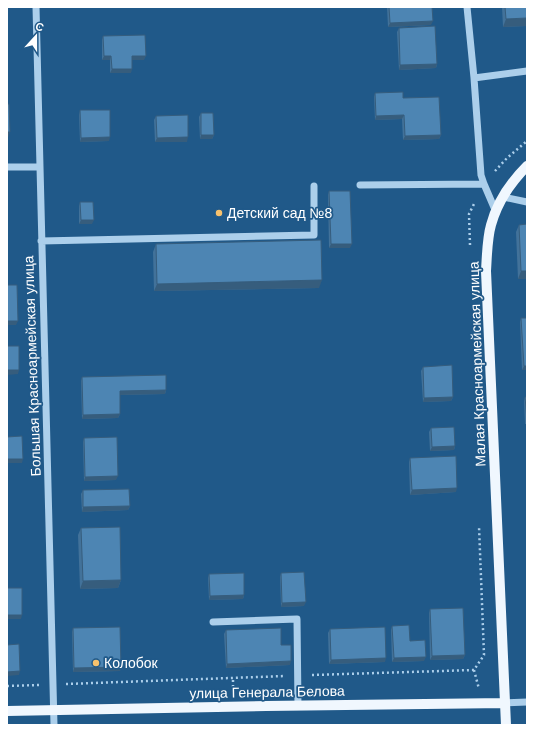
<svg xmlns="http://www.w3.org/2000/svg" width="534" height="732" font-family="Arial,sans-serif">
  <rect width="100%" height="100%" fill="#205989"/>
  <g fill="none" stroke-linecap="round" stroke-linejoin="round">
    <!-- path -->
    <path stroke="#accfeb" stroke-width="2.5" stroke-dasharray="2 3" stroke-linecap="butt" d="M495,171L507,158L527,141
      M470,245L469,214L475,202
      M474,670L479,689
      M312,675L474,670L484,655L479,526
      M66,684L285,676
      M7,686L39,685
      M233,692V678"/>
    <!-- minor -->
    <path stroke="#accfeb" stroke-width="7" d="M36,7L54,725
      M467,7L474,78L481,175L484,184L496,212
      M474,78L527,71
      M7,167H40
      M360,185L484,184
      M503,197L527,202
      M41,241L314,235V186
      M213,622L297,619L298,706
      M505,703L527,702"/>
    <!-- major -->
    <path stroke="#f0f7fe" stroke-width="10" d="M7,711L266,706L505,703
      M506,725L486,271C487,256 487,239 491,225C497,203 511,182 527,166"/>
  </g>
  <!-- wall -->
  <path fill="#42729a" d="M387,7H432L431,25L388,27Z
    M502,7H527V26L503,27Z
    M399,28L437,64L436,68L399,70L397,32Z
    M103,36L144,60H132L131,73H110V60H102V40Z
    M375,93L403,98L441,135L439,139L403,140L402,119L375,120L374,97Z
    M80,110L109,141L80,142L79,115Z
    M201,113L214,135L212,139H200L199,117Z
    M156,116L187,142H155L154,120Z
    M329,191L350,248H329L328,195Z
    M80,202L92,224H79V206Z
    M519,225L527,279H518L516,232Z
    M156,244L319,288L154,291L153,252Z
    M521,318H527V370H522L520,322Z
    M423,367L453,397L451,401L423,402L421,371Z
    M82,377L166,390L165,394L120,395V414L118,418L82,419L81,381Z
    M525,397H527V424H525L524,401Z
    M431,428L455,446L454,450L430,451L429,432Z
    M84,438L116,480L84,481L83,442Z
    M410,458L456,492L410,495L409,462Z
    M83,490L130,506L128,510L82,512L81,494Z
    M81,528L121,580L118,588L80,589L78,535Z
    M281,573L304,606L281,607L280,577Z
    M209,574L244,595L243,599L209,600L208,578Z
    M430,609L465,655L463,659L430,660L429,613Z
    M392,626L410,641L424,661L392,662L391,630Z
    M73,628L121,667L120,671L73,672L72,632Z
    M330,629L385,662L329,664L328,633Z
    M226,630L281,645L290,665L226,668L224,634Z"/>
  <!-- shaded-wall -->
  <path fill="#365d7d" d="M527,18V26L503,27L506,19Z
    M433,21L431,25L388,27L390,23Z
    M104,56H111L110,60H102Z
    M132,56H146L144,60H130Z
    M437,64L436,68L399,70L400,65Z
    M112,69H132L131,73H110Z
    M404,115L402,119L375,120L376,116Z
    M7,132H10L7,140Z
    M201,135H214L212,139H200Z
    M441,135L439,139L403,140L405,136Z
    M110,137L109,141L80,142L81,138Z
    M188,137L187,142H155L157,138Z
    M81,220H94L92,224H79Z
    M331,244H352L350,248H329Z
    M521,271H527V279H518Z
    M322,280L319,288L154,291L157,284Z
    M7,321H18L16,325H7Z
    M524,366H527V370H522Z
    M7,370H19L18,374L7,375Z
    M166,390L165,394L118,395L120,391Z
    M453,397L451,401L423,402L424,398Z
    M120,414L118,418L82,419L83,415Z
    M455,446L454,450L430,451L432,447Z
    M7,459H23L22,463H7Z
    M118,476L116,480L84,481L85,477Z
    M457,488L456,492L410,495L412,490Z
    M130,506L128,510L82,512L83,507Z
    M121,580L118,588L80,589L83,581Z
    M244,595L243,599L209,600L210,596Z
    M306,602L304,606L281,607L282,603Z
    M7,615H22L21,619H7Z
    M465,655L463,659L430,660L432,656Z
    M426,657L424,661L392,662L394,658Z
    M386,658L385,662L329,664L331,660Z
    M291,661L290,665L226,668L227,664Z
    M121,667L120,671L73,672L74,668Z
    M20,671L19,675L7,676V672Z"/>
  <!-- building -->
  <path fill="#4d85b3" stroke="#365d7d" d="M389,7H432L433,21L390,23Z
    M505,7H527V18L506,19Z
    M435,26L437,64L400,65L399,28Z
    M145,35L146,56H132V69H112L111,56H104L103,36Z
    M403,92V98L439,97L441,135L405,136L404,115L376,116L375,93Z
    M7,104H9L10,132H7Z
    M80,110H110V137L81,138Z
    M201,113H213L214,135H201Z
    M188,115V137L157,138L156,116Z
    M329,191H350L352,244H331Z
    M80,202H93L94,220H81Z
    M527,224V271H521L519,225Z
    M321,240L322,280L157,284L156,244Z
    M7,285H17L18,321H7Z
    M521,318H527V366H524Z
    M7,346H19V370H7Z
    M452,365L453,397L424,398L423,367Z
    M166,375V390L120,391V414L83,415L82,377Z
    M525,397H527V420Z
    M454,427L455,446L432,447L431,428Z
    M22,436L23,459H7V437Z
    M117,437L118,476L85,477L84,438Z
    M456,456L457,488L412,490L410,458Z
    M129,489L130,506L83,507V490Z
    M120,527L121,580L83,581L81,528Z
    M304,572L306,602L282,603L281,573Z
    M244,573V595L210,596L209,574Z
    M7,588H22V615H7Z
    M463,608L465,655L432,656L430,609Z
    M409,625L410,641L425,640L426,657L394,658L392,626Z
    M120,627L121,667L74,668L73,628Z
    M385,627L386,658L331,660L330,629Z
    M281,628V645H291V661L227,664L226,630Z
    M19,644L20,671L7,672V645Z"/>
  <!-- markers -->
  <g fill="#f8c26d" stroke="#205989" stroke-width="1.5">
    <circle cx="219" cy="213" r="4"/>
    <circle cx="96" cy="663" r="4"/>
  </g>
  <g text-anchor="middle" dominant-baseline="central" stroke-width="3.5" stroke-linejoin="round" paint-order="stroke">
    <!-- poi labels -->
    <g font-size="14" fill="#fff" stroke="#205989" text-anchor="start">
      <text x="227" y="213">Детский сад №8</text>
      <text x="104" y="663">Колобок</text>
    </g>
    <!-- street labels -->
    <g font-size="14" fill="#fff" stroke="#205989">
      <text transform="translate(477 364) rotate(-92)">Малая Красноармейская улица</text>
      <text transform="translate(32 366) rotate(-92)">Большая Красноармейская улица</text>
      <text transform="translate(267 692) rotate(-1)">улица Генерала Белова</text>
    </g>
  </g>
  <!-- border -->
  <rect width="534" height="732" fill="none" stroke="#ffffff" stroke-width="16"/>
  <!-- north arrow -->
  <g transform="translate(36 36) rotate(21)" stroke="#205989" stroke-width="3" paint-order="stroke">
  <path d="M0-3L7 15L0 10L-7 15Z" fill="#ffffff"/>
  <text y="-6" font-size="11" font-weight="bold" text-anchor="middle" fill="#ffffff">С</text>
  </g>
</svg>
